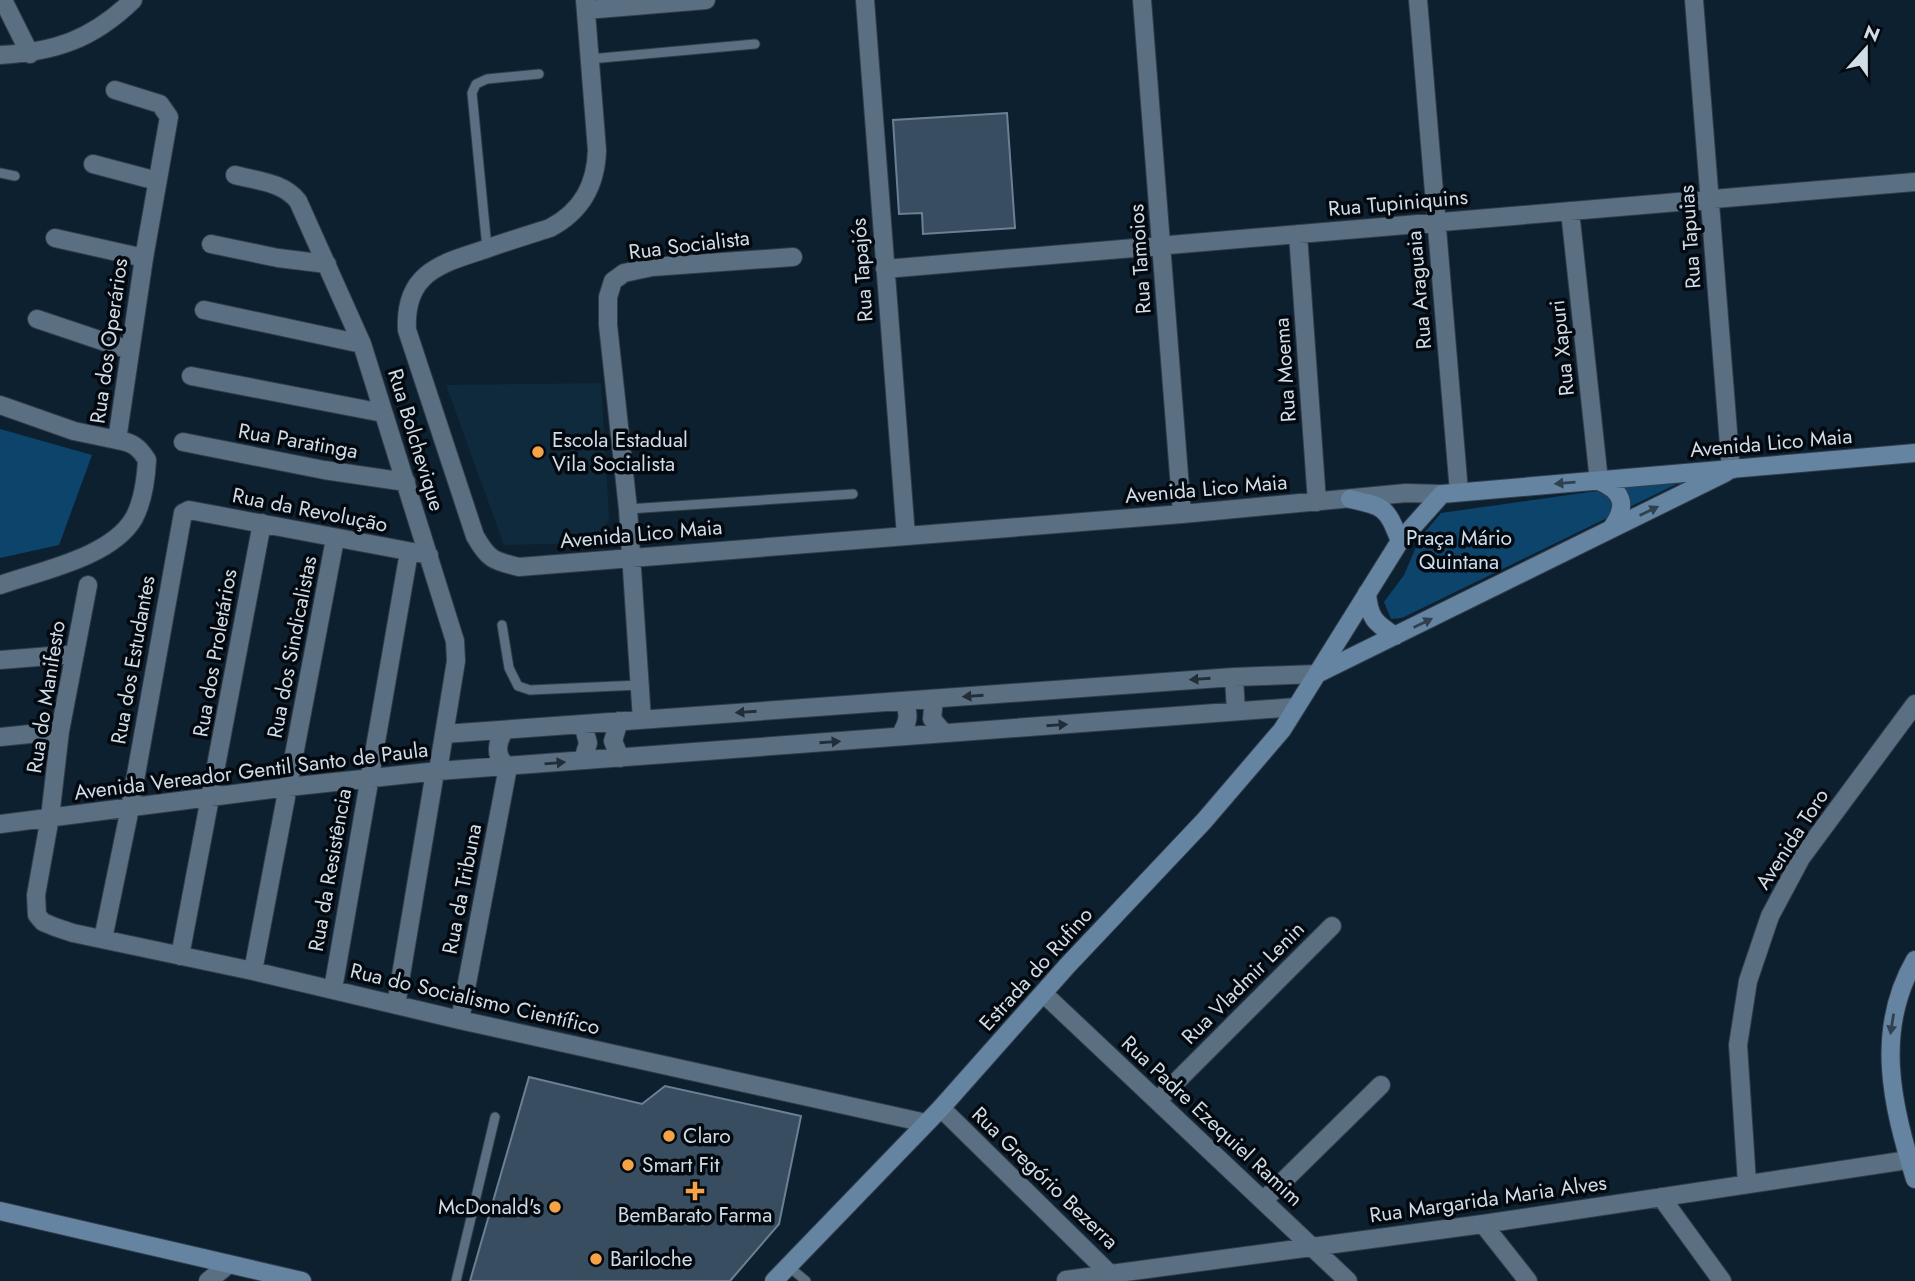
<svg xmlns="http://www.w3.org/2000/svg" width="1915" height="1281" font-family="Jost,sans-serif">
  <rect width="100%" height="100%" fill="#0d202f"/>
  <!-- built -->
  <path fill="#102a3d" d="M601,383L609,518L601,537L593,543L504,545L446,385Z"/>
  <!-- green -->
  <path fill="#0c446b" d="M0,429L92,455L59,545L0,558Z
    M1689,478L1402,618L1391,619L1384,602L1404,575L1420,538L1441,513Z"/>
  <!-- building -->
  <path fill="#384d5f" stroke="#6a8094" stroke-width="2" d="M1007,113L1015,228L923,234L922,213L899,214L893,120Z
    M529,1077L642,1104L665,1086L801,1116L779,1224L730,1281H470Z"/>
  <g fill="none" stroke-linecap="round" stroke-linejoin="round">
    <defs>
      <path id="lane" d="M590,59L755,44
        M0,173L15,176
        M487,248L472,93L476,84L487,79L539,74
        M628,509L853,494
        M502,625L509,668L518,686L530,690L639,685
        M788,1266L806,1281
        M456,1281L495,1117"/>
      <path id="street" d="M3,0L30,54
        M585,0L597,150C596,185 582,211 550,228C528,235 505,242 483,250C439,264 404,274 407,330L475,536C488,559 493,561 519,567L1182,514L1406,493L1442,494
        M865,0L906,536
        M1142,0L1182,514
        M1418,0L1459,492
        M1694,0L1731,470
        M586,10L706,0
        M0,55C55,52 93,39 133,0
        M93,164L157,181
        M235,175C257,181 283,182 298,201L362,344L455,641L456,661L438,771
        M1570,211L1599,481
        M1298,234L1317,502
        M55,238L144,258
        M211,244L278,258L327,264
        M885,269L1915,182
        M204,310L362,344
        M37,319L129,350
        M191,376L383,413
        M0,405L74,431L117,440
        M183,442L324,470L406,482
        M0,585C40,571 112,557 134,518C143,501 146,479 147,460C139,447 132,442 117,440L144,258L169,117L160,104L115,90
        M88,585L60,731L50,817L36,895L37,915L43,922L55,927L73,933L253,971L460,1020L926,1123
        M0,660L75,654
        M1234,677L1236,711
        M934,699L932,719L944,733
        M642,720L628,509L608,325V297L613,281L624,273L652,267L793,257
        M619,721L613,741L620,758
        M583,724L588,743L583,760
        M444,734L1234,677L1317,674
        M900,736C908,722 910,716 904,701
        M0,737L60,731
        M0,824L288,787L438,771L1296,707
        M103,939L130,808L183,513L189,510L429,555
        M180,956L262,523
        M253,971L335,539
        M333,989L409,552
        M1044,994L1348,1281
        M396,1005L435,772
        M460,1020L508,767C494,757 496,743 505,730
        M1157,1101L1332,926
        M941,1108L1115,1279
        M1747,1183L1738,1045L1748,981L1770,916L1801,858L1915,704
        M1661,1197L1722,1281
        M1263,1201L1381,1085
        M1483,1224L1528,1281
        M1066,1280L1483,1224L1915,1159
        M208,1281L228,1265"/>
      <path id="secondary" d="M1599,481C1625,492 1627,507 1611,529
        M1350,499C1386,507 1386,507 1400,541
        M1367,593C1369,618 1375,623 1395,636
        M1317,674L1725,473
        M1915,960C1874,1031 1892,1105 1915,1179
        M0,1211L302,1281
        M774,1281L941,1108L1067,966L1204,821L1282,730L1400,541L1442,494L1915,453"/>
    </defs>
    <!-- lane casing -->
    <use href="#lane" stroke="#323c49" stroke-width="11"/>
    <!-- street casing -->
    <use href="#street" stroke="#323c49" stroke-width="20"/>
    <!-- secondary casing -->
    <use href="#secondary" stroke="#323c49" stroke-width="20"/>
    <!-- lane -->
    <use href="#lane" stroke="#5a6f82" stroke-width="9"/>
    <!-- street -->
    <use href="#street" stroke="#5a6f82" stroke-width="18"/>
    <!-- secondary -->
    <use href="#secondary" stroke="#6484a1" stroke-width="18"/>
  </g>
  <!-- one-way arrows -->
  <defs><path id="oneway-solid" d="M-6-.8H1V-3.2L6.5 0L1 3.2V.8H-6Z" transform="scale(1.75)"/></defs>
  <g fill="#2f4051">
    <use href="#oneway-solid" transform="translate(1565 483) rotate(175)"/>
    <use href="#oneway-solid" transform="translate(1649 511) rotate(-26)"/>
    <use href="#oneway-solid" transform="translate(1423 623) rotate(-26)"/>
    <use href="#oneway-solid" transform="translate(1892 1024) rotate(99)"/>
  </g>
  <g fill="#212d37">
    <use href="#oneway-solid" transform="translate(1200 679) rotate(176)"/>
    <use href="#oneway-solid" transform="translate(973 696) rotate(176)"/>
    <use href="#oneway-solid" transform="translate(746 712) rotate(176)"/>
    <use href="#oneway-solid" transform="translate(1057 725) rotate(-4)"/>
    <use href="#oneway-solid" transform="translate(830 742) rotate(-4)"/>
    <use href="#oneway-solid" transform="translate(555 763) rotate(-5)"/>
  </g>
  <!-- markers -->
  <g fill="#f6a247" stroke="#03090f" stroke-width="2.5">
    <circle cx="538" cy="452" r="7"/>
    <circle cx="669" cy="1136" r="7"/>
    <circle cx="628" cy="1165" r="7"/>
    <path d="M691.5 1180.5h7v7h7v7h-7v7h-7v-7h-7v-7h7z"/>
    <circle cx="555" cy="1207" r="7"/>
    <circle cx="596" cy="1259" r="7"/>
  </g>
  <g text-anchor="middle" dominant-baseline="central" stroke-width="7" stroke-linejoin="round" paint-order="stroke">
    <!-- street labels -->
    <g font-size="21" fill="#d0dce6" stroke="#03090f">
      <text transform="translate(1398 203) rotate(-5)">Rua Tupiniquins</text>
      <text transform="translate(1690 237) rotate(-94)">Rua Tapuias</text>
      <text transform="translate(689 245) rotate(-7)">Rua Socialista</text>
      <text transform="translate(1140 259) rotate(-94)">Rua Tamoios</text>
      <text transform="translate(862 270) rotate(-94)">Rua Tapajós</text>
      <text transform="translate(1419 290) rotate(-95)">Rua Araguaia</text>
      <text transform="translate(109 341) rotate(-82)">Rua dos Operários</text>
      <text transform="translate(1562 348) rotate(-96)">Rua Xapuri</text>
      <text transform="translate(1285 370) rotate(-94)">Rua Moema</text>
      <text transform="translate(416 440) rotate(73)">Rua Bolchevique</text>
      <text transform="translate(298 441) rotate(10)">Rua Paratinga</text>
      <text transform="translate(1771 443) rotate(-5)">Avenida Lico Maia</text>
      <text transform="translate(1206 489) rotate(-5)">Avenida Lico Maia</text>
      <text transform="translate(310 510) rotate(11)">Rua da Revolução</text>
      <text transform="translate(641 534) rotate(-5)">Avenida Lico Maia</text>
      <text transform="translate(292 647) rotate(-79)">Rua dos Sindicalistas</text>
      <text transform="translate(215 653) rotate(-80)">Rua dos Proletários</text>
      <text transform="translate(133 660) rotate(-80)">Rua dos Estudantes</text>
      <text transform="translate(46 697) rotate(-81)">Rua do Manifesto</text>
      <text transform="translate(251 771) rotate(-7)">Avenida Vereador Gentil Santo de Paula</text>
      <text transform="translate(1792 839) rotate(-57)">Avenida Toro</text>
      <text transform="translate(330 870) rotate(-80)">Rua da Resistência</text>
      <text transform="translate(462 889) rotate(-79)">Rua da Tribuna</text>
      <text transform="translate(1036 969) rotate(-48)">Estrada do Rufino</text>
      <text transform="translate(1243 983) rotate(-45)">Rua Vladmir Lenin</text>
      <text transform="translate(475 999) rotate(13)">Rua do Socialismo Científico</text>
      <text transform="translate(1212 1121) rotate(43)">Rua Padre Ezequiel Ramim</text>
      <text transform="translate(1045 1178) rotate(44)">Rua Gregório Bezerra</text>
      <text transform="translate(1488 1199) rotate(-8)">Rua Margarida Maria Alves</text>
    </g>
    <!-- poi labels -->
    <g font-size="21" fill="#d0dce6" stroke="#03090f" text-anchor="start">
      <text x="552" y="440">Escola Estadual<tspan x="552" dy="24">Vila Socialista</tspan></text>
      <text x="683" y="1136">Claro</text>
      <text x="642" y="1165">Smart Fit</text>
      <text x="541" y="1207" text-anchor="end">McDonald's</text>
      <text x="695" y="1215" text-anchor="middle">BemBarato Farma</text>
      <text x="610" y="1259">Bariloche</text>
    </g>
    <!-- park labels -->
    <g font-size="21" fill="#ccdfef" stroke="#03090f">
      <text x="1459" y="538">Praça Mário<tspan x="1459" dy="24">Quintana</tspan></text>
    </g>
  </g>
  <!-- north arrow -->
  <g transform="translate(1866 49) rotate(21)" stroke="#03090f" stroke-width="5" paint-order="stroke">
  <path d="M0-5L12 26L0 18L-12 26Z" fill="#d0dce6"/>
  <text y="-10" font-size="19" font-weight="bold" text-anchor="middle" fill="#d0dce6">N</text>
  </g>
</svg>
